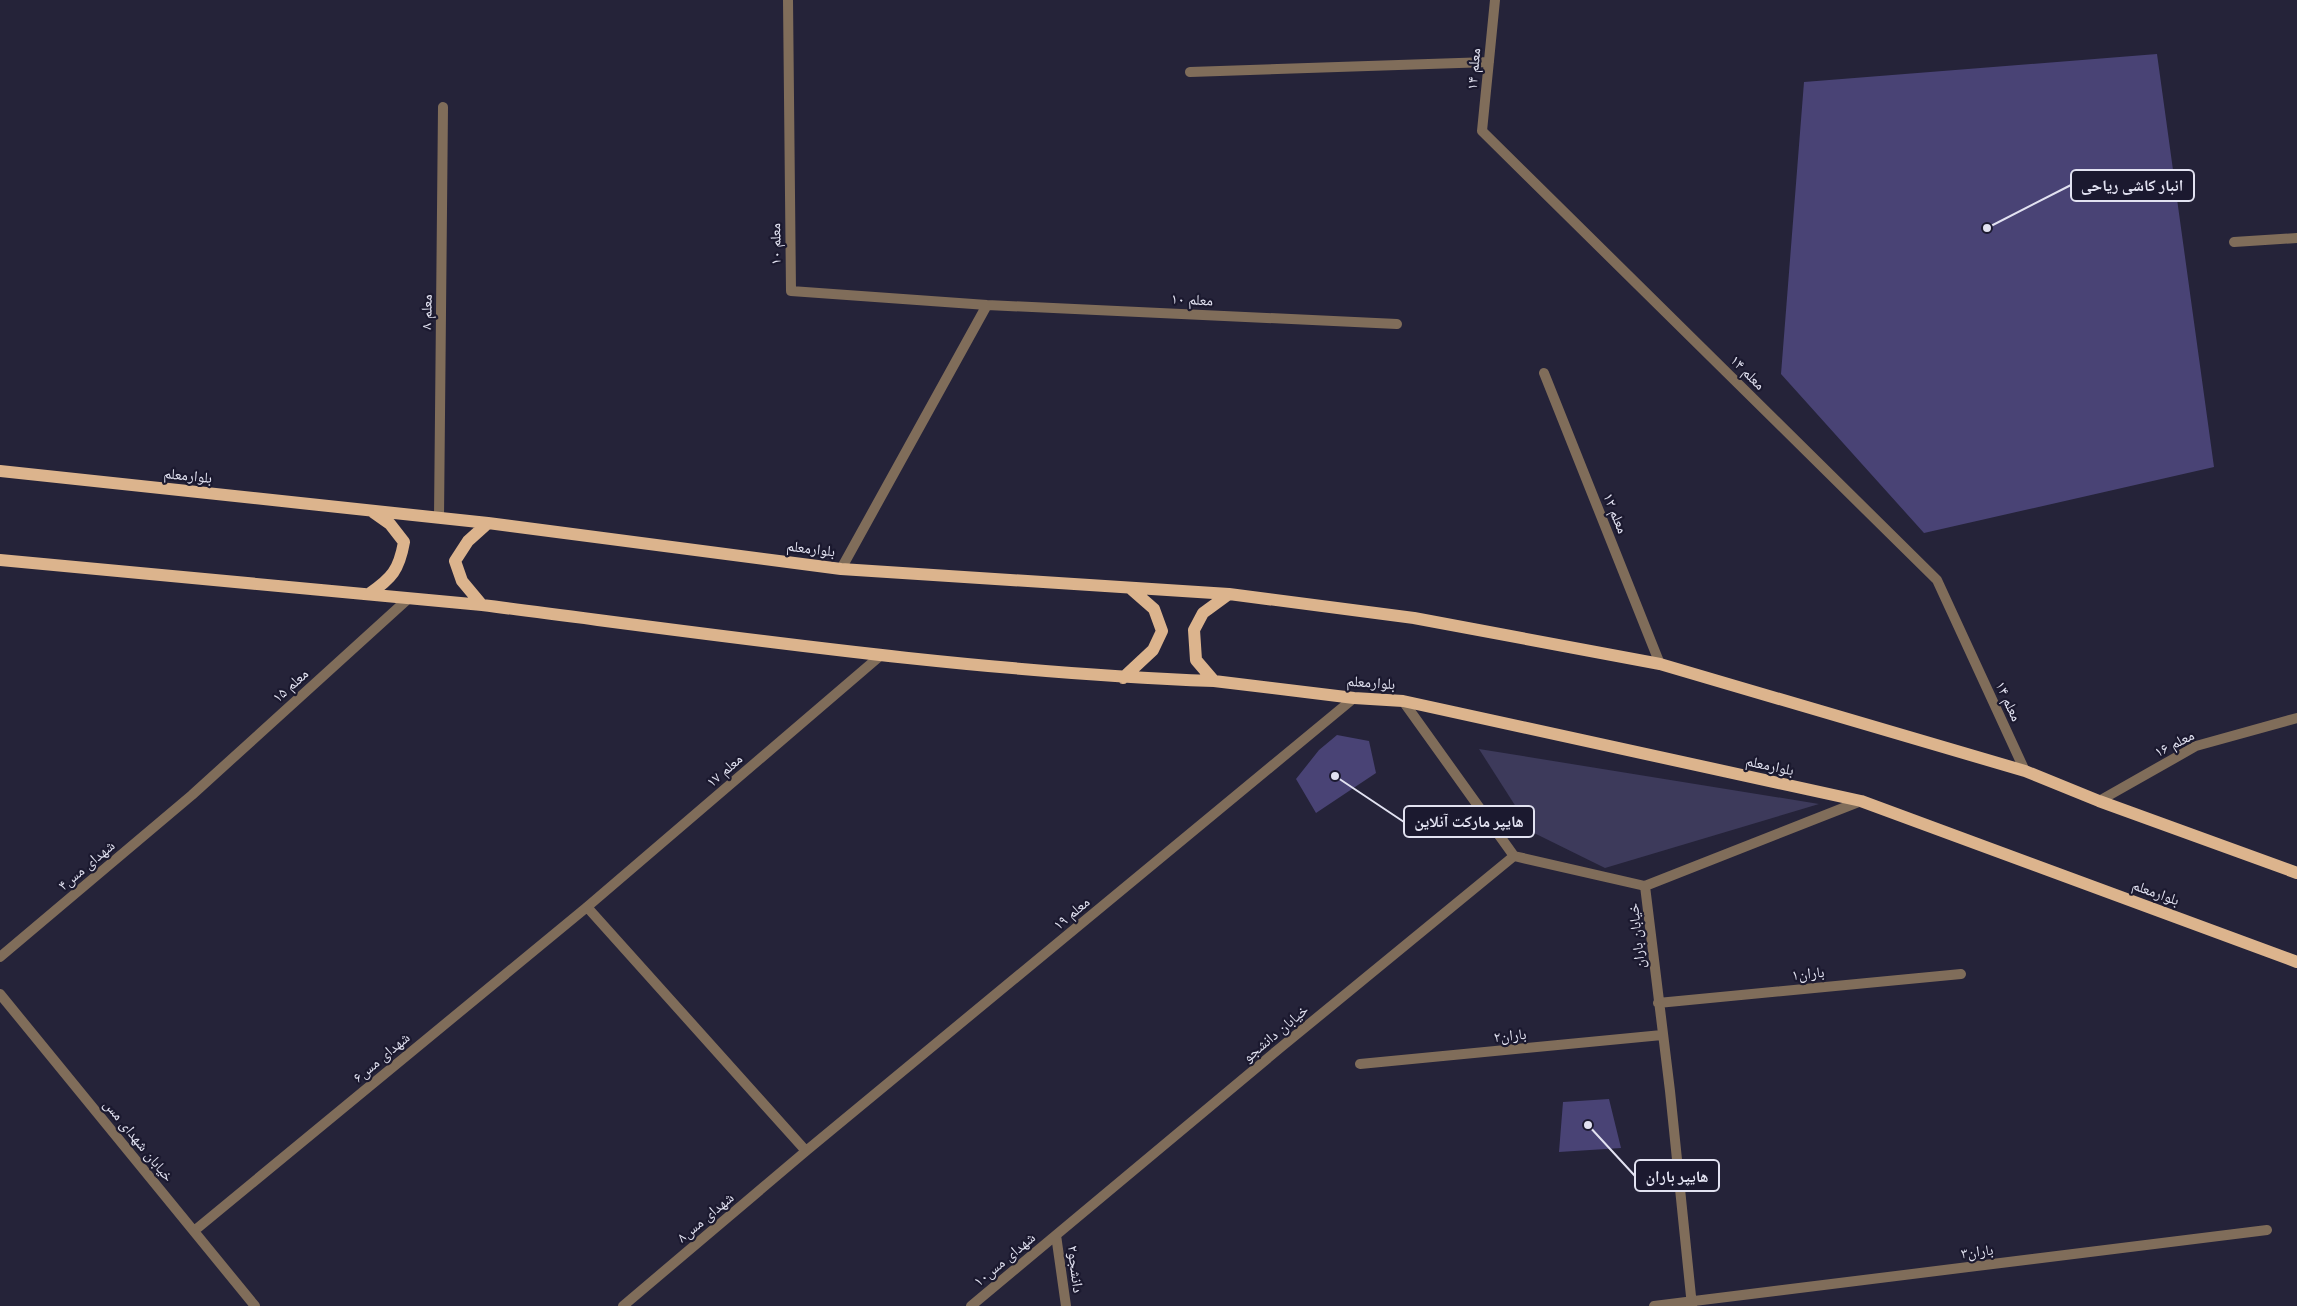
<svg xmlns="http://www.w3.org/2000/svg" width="2297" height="1306" font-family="Poppins,'Noto Naskh Arabic',sans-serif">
  <rect width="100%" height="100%" fill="#252339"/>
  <!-- green -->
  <path fill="#3d3a5b" d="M1479,749L1819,804L1605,868L1532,832Z"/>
  <!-- building -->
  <path fill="#494375" d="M2157,54L2214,467L1924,533L1781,374L1804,82Z
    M1337,735L1369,741L1376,773L1316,813L1296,779L1319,750Z
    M1609,1099L1621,1148L1559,1152L1563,1102Z"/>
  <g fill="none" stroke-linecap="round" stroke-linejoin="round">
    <!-- minor -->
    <path stroke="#806d5a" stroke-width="10" d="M788,0L791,291L987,305L1397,324
      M1495,0L1482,131L1937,580L2025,771
      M1190,72L1489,62
      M2234,242L2297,238
      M1544,373L1660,664
      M439,518L443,107
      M841,569L987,305
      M1403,701L1514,856L1645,886L1670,1091L1692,1306
      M2099,801L2196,746L2297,718
      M1645,886L1861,801
      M587,907L806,1151
      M0,957L192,795L409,598
      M0,994L255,1306
      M1658,1003L1961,974
      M1360,1064L1662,1035
      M194,1231L587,907L880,656
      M1056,1235L1066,1306
      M623,1306L806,1151L1354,698
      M971,1306L1280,1048L1514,856
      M1654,1306L2267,1230"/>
    <!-- primary -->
    <path stroke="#dcb48d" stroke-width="12" d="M0,471L488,523
      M0,560L482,605
      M369,594C392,578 399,570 404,542L390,524L373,512
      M1123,678L1153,650L1162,631L1154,609L1130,588
      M1214,681C969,672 726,636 482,605L462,581L455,561L468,541L488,523L841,569L1229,594
      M2297,873L2099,801L2025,771L1660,664L1414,618L1229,594L1203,613L1194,630L1196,660L1214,681L1354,698L1403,701L1861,801L2297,962"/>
  </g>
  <g text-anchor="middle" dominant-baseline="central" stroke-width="4.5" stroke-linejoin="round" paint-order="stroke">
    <!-- street labels -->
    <g font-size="15" fill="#e2e2f1" stroke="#1b192f">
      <text transform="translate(1473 69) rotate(-85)">معلم ۱۴</text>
      <text transform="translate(775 244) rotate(-91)">معلم ۱۰</text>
      <text transform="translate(1192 299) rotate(3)">معلم ۱۰</text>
      <text transform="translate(426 312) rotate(-89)">معلم ۸</text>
      <text transform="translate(1748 372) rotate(45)">معلم ۱۴</text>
      <text transform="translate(188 475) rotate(6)">بلوارمعلم</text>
      <text transform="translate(1616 513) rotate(68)">معلم ۱۲</text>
      <text transform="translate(811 548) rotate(7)">بلوارمعلم</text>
      <text transform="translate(1371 682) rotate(4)">بلوارمعلم</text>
      <text transform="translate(290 685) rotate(-42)">معلم ۱۵</text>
      <text transform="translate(2009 701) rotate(65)">معلم ۱۴</text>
      <text transform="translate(2174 743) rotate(-27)">معلم ۱۶</text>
      <text transform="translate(1770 765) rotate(12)">بلوارمعلم</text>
      <text transform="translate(724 770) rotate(-41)">معلم ۱۷</text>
      <text transform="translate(86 865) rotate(-40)">شهدای مس۴</text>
      <text transform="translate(2156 892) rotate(20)">بلوارمعلم</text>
      <text transform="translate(1071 913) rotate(-40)">معلم ۱۹</text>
      <text transform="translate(1636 936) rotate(-96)">خیابان باران</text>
      <text transform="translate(1808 973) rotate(-6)">باران۱</text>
      <text transform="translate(1275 1033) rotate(-40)">خیابان دانشجو</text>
      <text transform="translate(1510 1035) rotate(-6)">باران۲</text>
      <text transform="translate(381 1057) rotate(-40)">شهدای مس۶</text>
      <text transform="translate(139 1140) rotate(51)">خیابان شهدای مس</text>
      <text transform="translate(705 1217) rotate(-40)">شهدای مس۸</text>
      <text transform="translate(1977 1251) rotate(-7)">باران۳</text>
      <text transform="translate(1004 1259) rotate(-40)">شهدای مس۱۰</text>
      <text transform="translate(1076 1269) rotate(83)">دانشجو۲</text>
    </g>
  </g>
  <!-- callouts -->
  <path fill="none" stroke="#e2e2f1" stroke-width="2" d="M1987 228L2071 185M1335 776L1404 822M1588 1125L1635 1176"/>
  <g fill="#e2e2f1" stroke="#1b192f" stroke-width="2">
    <circle cx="1987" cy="228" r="5"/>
    <circle cx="1335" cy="776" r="5"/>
    <circle cx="1588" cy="1125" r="5"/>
  </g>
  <g fill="#1b192f" stroke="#e2e2f1" stroke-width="2">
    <rect x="2071" y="170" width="123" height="31" rx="5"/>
    <rect x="1404" y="806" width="130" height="31" rx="5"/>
    <rect x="1635" y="1160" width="84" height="31" rx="5"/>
  </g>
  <g font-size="16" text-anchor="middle" font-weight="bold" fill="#e2e2f1">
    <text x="2132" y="191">انبار کاشی ریاحی</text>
    <text x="1469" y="827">هایپر مارکت آنلاین</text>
    <text x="1677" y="1182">هایپر باران</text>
  </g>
</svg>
